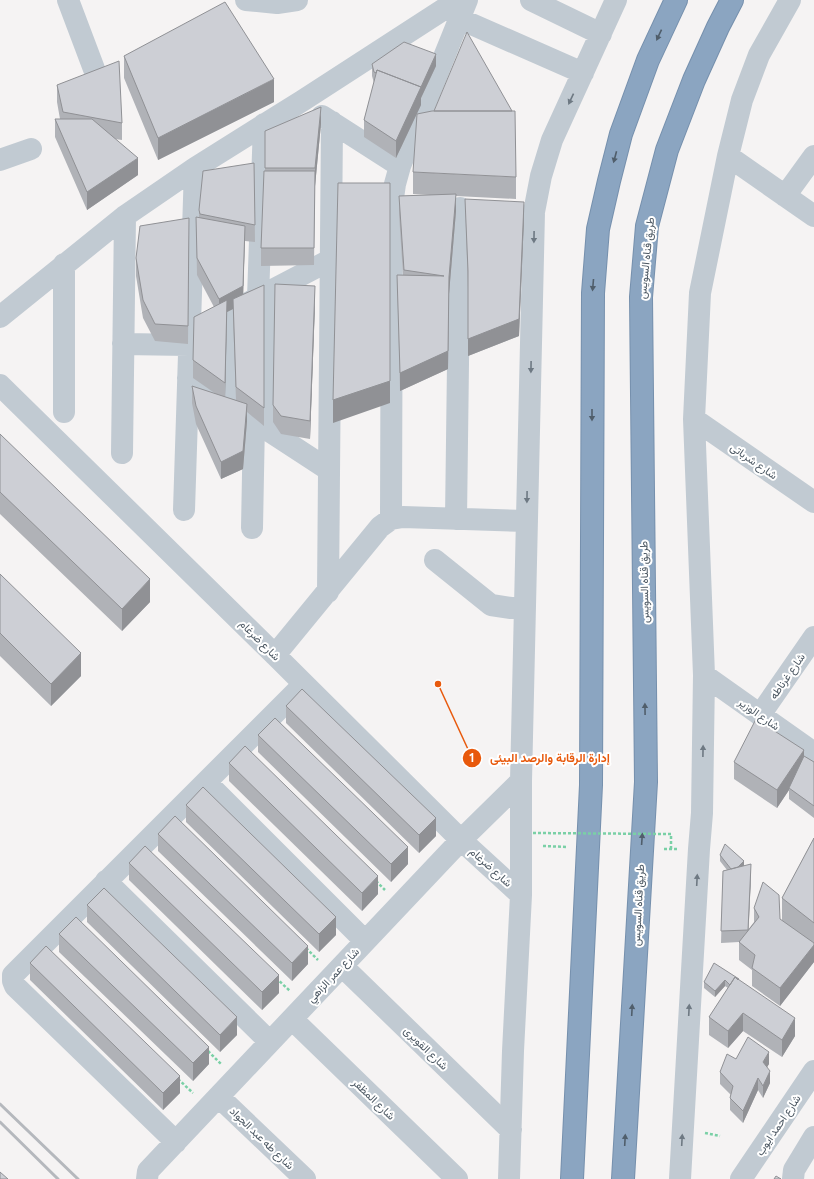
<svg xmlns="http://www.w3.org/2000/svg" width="814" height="1179" font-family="Ubuntu,Vazirmatn,sans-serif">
  <rect width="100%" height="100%" fill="#f5f3f3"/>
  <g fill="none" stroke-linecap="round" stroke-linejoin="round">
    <defs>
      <path id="highway" d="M572,1179L591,785L593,293L598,229L609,181L621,134L648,60L676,0
        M623,1179L646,782L641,297L647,226L667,150L694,80L718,27L732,0"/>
    </defs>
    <!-- highway casing -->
    <use href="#highway" stroke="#7690ad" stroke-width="24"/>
    <!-- path -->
    <path stroke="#7ad0a6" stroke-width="2.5" stroke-dasharray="3 2" stroke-linecap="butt" d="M543,846L568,847
      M664,849H679
      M671,849V834
      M376,881L385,890
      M306,948L318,960
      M276,978L290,991
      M208,1051L221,1064
      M178,1079L193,1093
      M705,1133L720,1136"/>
    <!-- minor -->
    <path stroke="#c1cad2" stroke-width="22" d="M68,0L94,69
      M246,0L277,3L297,0
      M531,0L601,34
      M460,19L583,73
      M322,116L400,166
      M728,156L814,216
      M0,160L31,149
      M785,196L814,156
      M64,264V412
      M258,298L264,124
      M231,312V406
      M0,317L125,216L195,168L302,101L458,0
      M200,328L330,260
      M123,344L189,345
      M188,378L329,470
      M0,385L275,655L461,840L521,895
      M694,419L814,502
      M269,431L272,291
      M122,453L125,216
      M184,510L195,168
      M391,519L392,205L395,184L400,166L467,0
      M456,519L460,208
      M252,528L254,421
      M435,560L491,605L511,608H525
      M328,592L332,122
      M275,655L380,527L391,519L403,517L527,521
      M704,675L814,753
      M760,715L814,637
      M206,782L365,941
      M106,881L270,1042
      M342,966L511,1130
      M292,1019L457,1179
      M219,1097L305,1179
      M176,1142L15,986L13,981V975L304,684
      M147,1179L148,1171L461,840L521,781
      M509,1179L513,1051L521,895V781L534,212L541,176L552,140L616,0
      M680,1179L699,849L702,813L704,675L694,419L700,293L728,156L742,100L759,55L790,0
      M741,1179L814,1071
      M793,1179L794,1170L814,1137"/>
    <!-- highway -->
    <use href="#highway" stroke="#8ba5c1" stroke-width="22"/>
    <!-- rail -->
    <path stroke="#b5b8bd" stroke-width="3" d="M0,1104L78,1179
      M0,1122L58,1179"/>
    <!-- path-bridge -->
    <path stroke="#7ad0a6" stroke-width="2.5" stroke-dasharray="3 2" stroke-linecap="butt" d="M533,833L671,834"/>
  </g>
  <!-- wall -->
  <path fill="#b0b2b7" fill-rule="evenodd" d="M124,56L274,102L158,160L124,78Z
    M372,64L436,66L421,98V105L396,158L364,137V120L374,83L372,76Z
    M57,85L122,123V140L115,139L138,175L87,210L55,137V119H60L57,102Z
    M321,124L315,186L314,265L261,266V248L265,171V131Z
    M254,163L255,242L245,241L243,294L264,285V426L247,412V421L243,469L221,479L196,424L192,403V386L216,394L193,378V360L214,307L197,275L196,217H199V210ZM233,309V316L236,400L225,397L227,312Z
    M413,172L516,177V199L456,196V211L449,294L448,369L400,391L397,275H403L399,214V196L430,195L413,194Z
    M465,199L524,219L519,336L468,356V289Z
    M189,236L188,344L155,341L143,318L136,276V258Z
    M315,304L310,439L281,434L273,422V405Z
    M0,434L150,602L122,631L0,514Z
    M0,574L81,676L51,706L0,656Z
    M286,706L436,836L419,853L286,723Z
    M258,735L408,864L391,882L258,752Z
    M804,756L814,762V818L789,799V790L777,808L734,779V762Z
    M229,763L378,894L362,911L229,781Z
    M186,805L336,935L319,952L186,822Z
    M158,834L308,964L292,981L158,851Z
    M814,838V962L780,1006L752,986V970L739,960V942L721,943L723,871L727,870L720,861V855L744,866L751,876L748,930L754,922V908L782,920V898Z
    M129,863L279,993L262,1010L129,880Z
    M87,905L237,1035L220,1052L87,922Z
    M59,934L209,1064L193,1081L59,952Z
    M30,963L180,1093L163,1110L30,980Z
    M739,980L795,1036L782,1057L743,1031L728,1048L709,1035V1017L728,988L725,986L715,997L704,988V982Z
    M736,1059L769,1064L767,1067L770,1083L763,1098L758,1090L743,1123L730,1110V1098L731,1095L720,1084V1072Z"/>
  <!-- shaded-wall -->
  <path fill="#909195" d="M436,54V66L421,98V105L396,158V141Z
    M274,79V102L158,160V138Z
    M321,107V124L315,186V168Z
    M138,158V175L87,210V192Z
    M390,183V403L333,423V400Z
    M456,194V211L449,294L448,369L400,391V373L449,277Z
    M524,202V219L519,336L468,356V339Z
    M245,226L243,304L233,299V309L227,312L225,400V383L219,317V299Z
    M315,286V304L310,439V421Z
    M247,404V421L243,469L221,479V462Z
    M150,579V602L122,631V609Z
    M81,653V676L51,706V684Z
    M804,750V768L789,788V790L777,808V790Z
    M436,818V836L419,853V835Z
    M408,847V864L391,882V864Z
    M744,861V867L734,872Z
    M751,864V876L748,942V930Z
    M378,876V894L362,911V893Z
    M336,917V935L319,952V934Z
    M814,945V962L780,1006V988Z
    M308,946V964L292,981V963Z
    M279,975V993L262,1010V992Z
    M725,980V986L715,997V991Z
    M743,1013V1031L728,1048V1031Z
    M237,1017V1035L220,1052V1035Z
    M795,1018V1036L782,1057V1040Z
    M209,1047V1064L193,1081V1063Z
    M769,1052V1064L763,1074V1062Z
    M770,1071V1083L763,1098V1086Z
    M180,1076V1093L163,1110V1093Z
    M758,1078V1090L743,1123V1111Z"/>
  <!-- building -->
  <path fill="#cdcfd5" stroke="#909195" d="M225,2L274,79L158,138L124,56Z
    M467,32L512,111H434Z
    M404,42L436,54L421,87L377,70L376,73L374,72L372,64Z
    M119,61L122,123L63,112L57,85Z
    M377,70L421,87L396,141L364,120Z
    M321,107L315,168H265V131Z
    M432,111H515L516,177L413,172L417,114Z
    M55,119H92L138,158L87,192Z
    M254,163L255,225L200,214L199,210L203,171Z
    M264,171H315L314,248H261Z
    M338,183H390V381L333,400Z
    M456,194L449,277L448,351L400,373L397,275L444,276L404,270L399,196Z
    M465,199L524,202L519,319L468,339V271Z
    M196,217L245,226L243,286L219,299L197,258Z
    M189,218L188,326L155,324L143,300L136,258L140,226Z
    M275,284L315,286L310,421L281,416L273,405Z
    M264,285V408L236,387L233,299Z
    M227,300L225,383L193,360L194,317Z
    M192,386L247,404L243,451L221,462L196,406Z
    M0,434L150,579L122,609L0,492Z
    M0,574L81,653L51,684L0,633Z
    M302,689L436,818L419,835L286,706Z
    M275,718L408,847L391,864L258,735Z
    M756,719L804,750L777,790L734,762Z
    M245,746L378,876L362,893L229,763Z
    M804,756L814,762V806L789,788Z
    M203,787L336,917L319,934L186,805Z
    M175,816L308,946L292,963L158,834Z
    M814,838V923L782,898Z
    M725,844L744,861L738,867L731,869L720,855Z
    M145,846L279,975L262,992L129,863Z
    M751,864L748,930L721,931L723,871Z
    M763,882L779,895L780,919L814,943V945L780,988L752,968L755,955L739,942L759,917L754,908Z
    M104,888L237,1017L220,1035L87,905Z
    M76,917L209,1047L193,1063L59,934Z
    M46,946L180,1076L163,1093L30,963Z
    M714,963L739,979L738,980L735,977L730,985L725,980L715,991L704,982Z
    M735,977L795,1018L782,1040L743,1013L728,1031L709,1017Z
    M748,1037L769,1052L763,1062L770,1071L763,1086L758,1078L743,1111L730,1098L733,1086L720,1072L727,1054L736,1059Z
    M0,1172L8,1179H0Z
    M776,1176L781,1179H774Z"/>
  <!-- one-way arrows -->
  <defs><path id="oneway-solid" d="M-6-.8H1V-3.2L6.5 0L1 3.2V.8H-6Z"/></defs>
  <g fill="#505e6b">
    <use href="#oneway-solid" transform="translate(659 35) rotate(115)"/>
    <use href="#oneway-solid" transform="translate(615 157) rotate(105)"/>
    <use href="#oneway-solid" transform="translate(593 285) rotate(95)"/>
    <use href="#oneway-solid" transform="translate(592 415) rotate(90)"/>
    <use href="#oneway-solid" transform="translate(645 709) rotate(-91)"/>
    <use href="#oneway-solid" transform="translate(642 839) rotate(-86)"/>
    <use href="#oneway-solid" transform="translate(632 1010) rotate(-87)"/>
    <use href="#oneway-solid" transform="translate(625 1140) rotate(-87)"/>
  </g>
  <g fill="#6e7983">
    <use href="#oneway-solid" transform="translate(571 99) rotate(115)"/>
    <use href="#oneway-solid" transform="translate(534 237) rotate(91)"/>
    <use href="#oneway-solid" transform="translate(531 367) rotate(91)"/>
    <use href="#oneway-solid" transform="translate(527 497) rotate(91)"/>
    <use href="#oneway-solid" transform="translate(703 751) rotate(-89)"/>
    <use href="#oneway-solid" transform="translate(697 880) rotate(-87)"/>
    <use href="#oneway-solid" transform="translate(689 1010) rotate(-87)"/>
    <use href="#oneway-solid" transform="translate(682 1140) rotate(-87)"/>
  </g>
  <g text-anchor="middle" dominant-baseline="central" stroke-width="4" stroke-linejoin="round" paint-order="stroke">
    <!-- street labels -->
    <g font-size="11" fill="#4a5661" stroke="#fff">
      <text transform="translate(646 258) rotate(-84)">طريق قناه السويس</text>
      <text transform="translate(754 461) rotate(35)">شارع شرباتى</text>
      <text transform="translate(644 582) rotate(-91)">طريق قناه السويس</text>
      <text transform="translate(260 640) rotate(45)">شارع ضرغام</text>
      <text transform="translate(787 676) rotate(-55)">شارع غرناطه</text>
      <text transform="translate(759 714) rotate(35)">شارع الوزير</text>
      <text transform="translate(491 867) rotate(42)">شارع ضرغام</text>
      <text transform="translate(638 905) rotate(-87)">طريق قناه السويس</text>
      <text transform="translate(333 975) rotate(-47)">شارع عمر الزاهي</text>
      <text transform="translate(426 1048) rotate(44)">شارع القويرى</text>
      <text transform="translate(374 1099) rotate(44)">شارع المظفر</text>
      <text transform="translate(778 1125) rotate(-56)">شارع احمد ايوب</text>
      <text transform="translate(262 1138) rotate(44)">شارع طه عبد الجواد</text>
    </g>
  </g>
  <!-- callouts -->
  <path fill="none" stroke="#e8590c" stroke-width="1.5" d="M438 684L472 758"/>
  <g fill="#e8590c" stroke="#fff" stroke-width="1.5">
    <circle cx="438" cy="684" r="4"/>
    <circle cx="472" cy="758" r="10"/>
  </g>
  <g font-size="12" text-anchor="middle" font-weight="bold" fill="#fff">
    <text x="472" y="762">1</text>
  </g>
  <g font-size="12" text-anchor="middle" font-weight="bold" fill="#e8590c" stroke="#fff" stroke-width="4" stroke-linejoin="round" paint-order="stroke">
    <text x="550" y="762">إدارة الرقابة والرصد البيئى</text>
  </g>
</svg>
